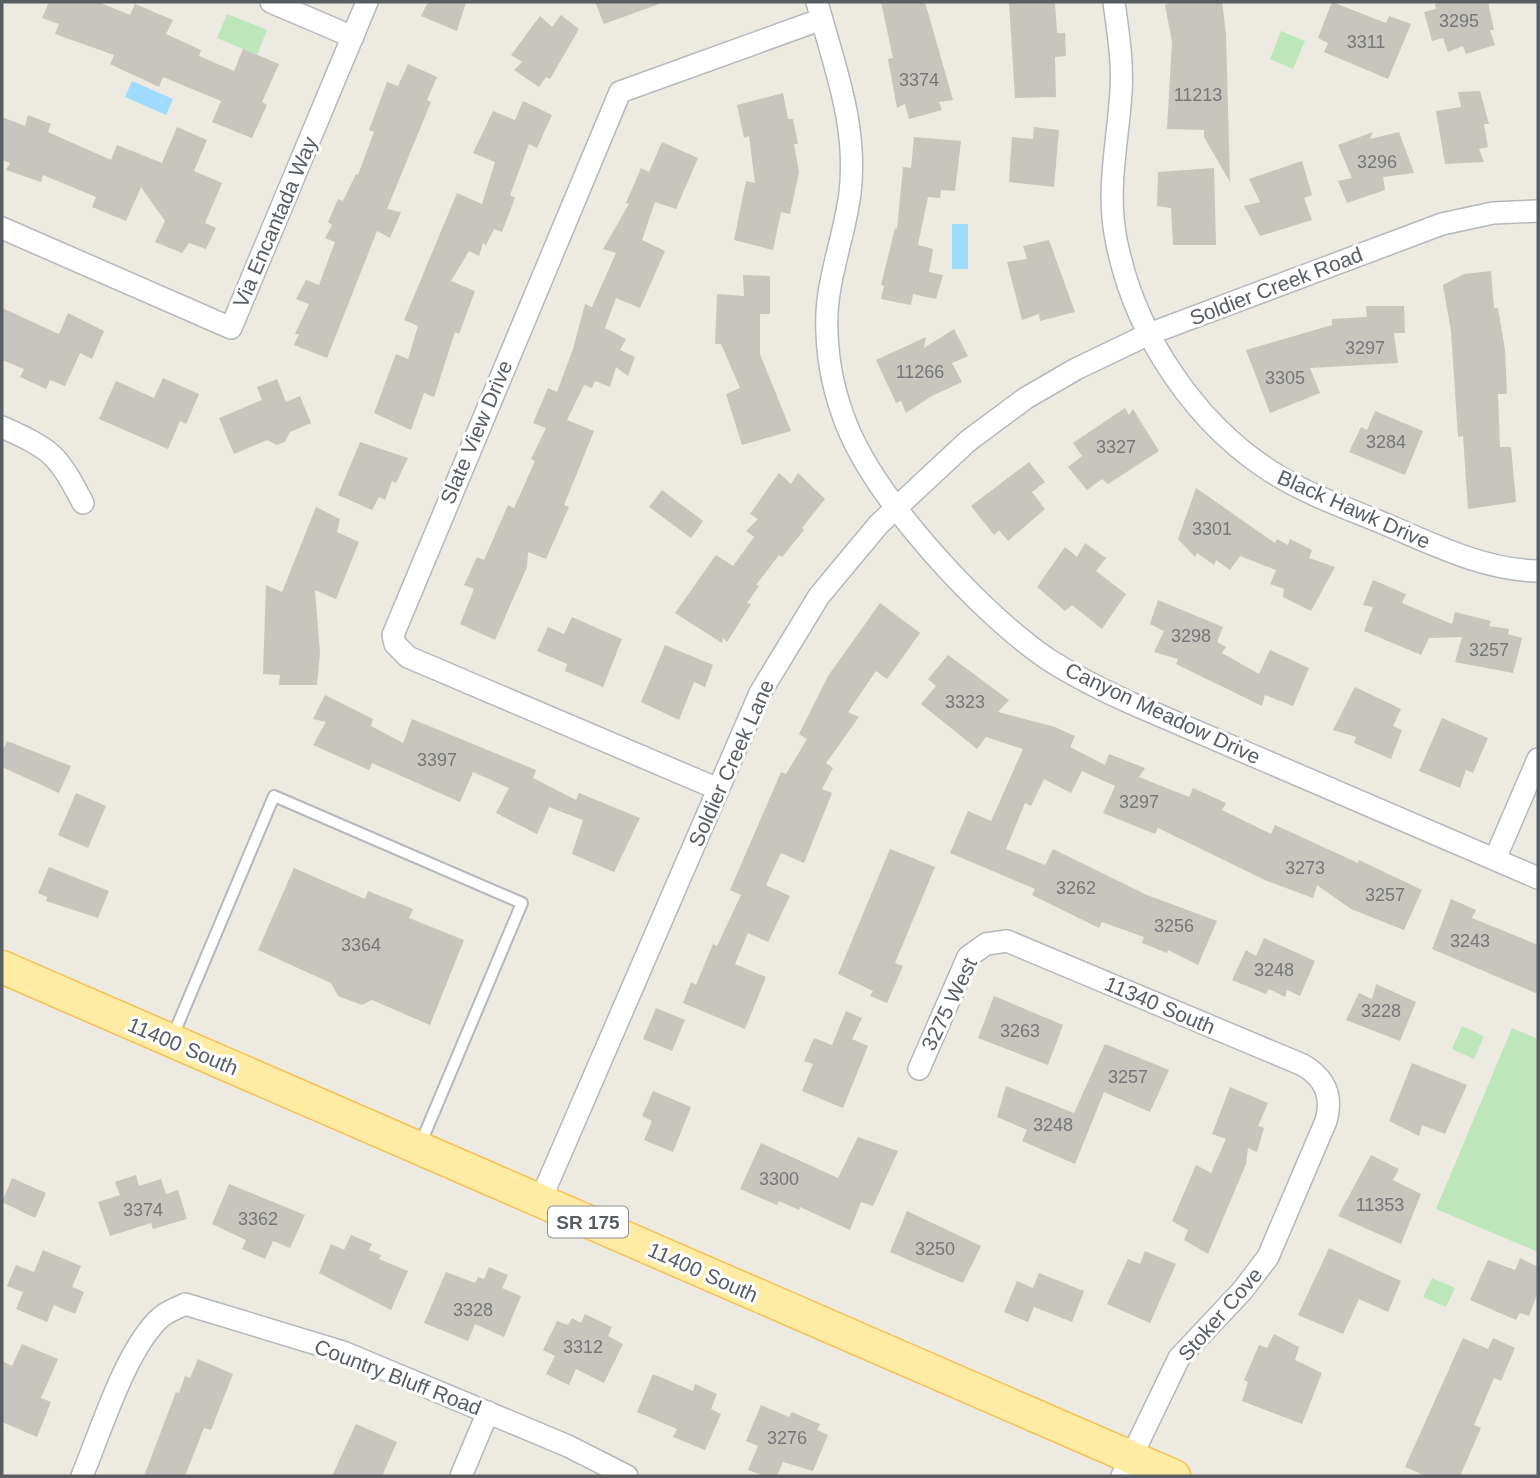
<svg xmlns="http://www.w3.org/2000/svg" width="1540" height="1478" font-family="Arial,sans-serif">
  <rect width="100%" height="100%" fill="#edeae1"/>
  <!-- green -->
  <path fill="#bee6bb" d="M227,14L267,30L257,55L217,38Z
    M1281,31L1305,41L1293,69L1270,59Z
    M1462,1026L1484,1036L1474,1059L1452,1049Z
    M1512,1028L1538,1039V1252L1436,1209Z
    M1432,1278L1455,1288L1446,1307L1423,1297Z"/>
  <!-- water -->
  <path fill="#9fdaff" d="M132,81L173,99L166,115L125,97Z
    M952,224H968V269H952Z"/>
  <!-- building -->
  <path fill="#c8c4be" d="M49,2H98L130,15L135,4L173,20L166,34L201,50L199,56L234,71L243,49L279,64L262,102L267,105L252,138L212,122L221,101L163,77L159,87L110,64L114,55L55,34L59,24L42,18Z
    M428,2H466L457,31L421,16Z
    M595,2H658L659,4L604,24Z
    M881,2H925L953,100L939,102L942,110L909,119L905,104L897,108L888,59L893,58Z
    M1009,2H1055L1057,33H1065L1066,56L1055,57L1056,97L1015,98Z
    M1171,2H1222L1226,34L1230,182L1204,137V130L1167,129L1172,42L1165,5Z
    M1332,2L1386,23L1389,16L1411,24L1388,79L1324,52L1328,43L1318,38Z
    M1447,2H1488L1494,30H1490L1495,45L1466,54L1463,46L1448,52L1443,38L1432,41L1424,12L1436,9L1435,4Z
    M561,15L579,29L550,79L546,77L539,87L514,70L522,62L511,55L540,16L552,27Z
    M408,64L437,77L427,100L431,102L387,209L401,212L390,238L377,231L327,358L294,345L299,334H295L309,304L296,299L306,280L319,285L335,242L325,238L332,225L328,222L338,199L343,201L356,174L358,175L374,132L369,130L387,82L398,86Z
    M1480,91L1489,124H1484L1488,147L1479,149L1484,162L1445,164L1436,111L1461,107L1458,92Z
    M783,93L788,119H793L798,144H794L799,172L790,214L781,212L773,250L734,240L746,181L755,183L749,136L744,138L737,105Z
    M523,101L552,115L537,148L529,144L510,195L515,198L502,232L494,229L486,245L483,243L479,256L469,251L451,281L475,291L459,334L455,332L434,397L424,393L411,430L374,413L396,354L408,359L418,326L404,320L457,193L482,204L495,162L473,153L493,111L515,120Z
    M28,115L51,124L48,132L111,160L117,145L162,163L177,127L207,140L194,171L222,183L205,223L216,228L206,249L189,243L182,253L155,242L165,221L141,187L126,221L92,207L96,197L43,175L41,182L6,170L10,163L2,160V117L25,126Z
    M1034,127L1059,130L1054,187L1009,182L1012,137L1033,139Z
    M1373,132L1370,139L1399,132L1414,173L1383,177L1385,190L1347,203L1338,181L1352,178L1338,145Z
    M914,137L961,141L955,191L941,190L940,198L928,197L918,245L933,249L929,272L943,275L936,299L913,294L911,305L881,299L884,286L881,285L895,228L897,229L903,167L911,168Z
    M662,142L698,158L676,209L655,202L642,240L665,251L640,308L616,298L605,328L626,339L620,350L635,357L628,376L616,367L610,387L595,381L592,388L584,385L567,420L594,431L564,505L569,507L546,559L528,552L527,567L495,640L460,624L474,589L464,585L477,557L484,560L508,505L514,508L535,461L531,459L546,428L533,423L548,388L557,392L573,349L585,304L592,307L616,253L603,249L629,204L626,203L641,168L649,172Z
    M1302,161L1312,195L1304,198L1312,220L1260,236L1244,206L1260,202L1249,179Z
    M1214,168L1216,245H1173L1171,208L1157,206L1158,172Z
    M1049,240L1075,312L1040,321L1039,314L1022,320L1007,262L1027,259L1023,246Z
    M1491,271L1494,308H1498L1505,350L1507,394H1498L1500,447H1511L1516,502L1468,509L1463,436L1458,437L1451,331L1443,285L1464,274Z
    M743,275L770,276V314H760V354L791,431L742,445L726,394L740,388L721,344H715L717,294L744,296Z
    M1366,306H1404L1405,333H1394L1398,363L1310,368L1320,393L1270,413L1246,350L1332,325V319L1367,317Z
    M2,308L59,334L68,313L104,331L92,359L80,353L65,386L50,380L46,389L20,377L24,369L2,360Z
    M954,329L968,356L952,363L962,382L930,397L906,413L901,401L896,403L876,360L926,337L924,348Z
    M163,378L199,394L186,424L180,421L168,449L99,419L116,381L154,398Z
    M277,379L286,402L300,396L311,423L290,432L285,442L277,445L267,440L234,454L219,418L262,400L257,387Z
    M1125,408L1129,415L1133,409L1159,451L1108,484L1102,479L1087,490L1068,467L1082,456L1073,443Z
    M1375,411L1423,431L1405,475L1349,452L1361,427L1367,430Z
    M360,442L408,458L396,483L392,481L385,500L379,497L372,510L338,495Z
    M1029,462L1045,482L1032,492L1045,509L1008,541L999,530L994,535L971,506Z
    M779,473L791,484L798,473L825,499L802,528L804,530L782,557L779,555L756,585L759,586L747,603L751,604L727,642L723,638L722,643L675,613L716,555L733,566L754,537L746,531L758,519L750,514Z
    M1196,488L1275,543L1277,539L1288,545L1290,539L1312,550L1309,558L1335,567L1311,611L1283,597L1284,589L1270,584L1276,570L1240,556L1230,570L1216,560L1214,565L1197,553L1195,557L1178,539Z
    M662,490L703,521L691,538L649,507Z
    M316,507L340,519L337,532L359,542L336,599L315,590L320,652L317,685H279L280,675L263,674L266,585L282,592Z
    M1085,543L1106,558L1096,571L1126,594L1102,629L1072,605L1065,611L1037,587L1065,547L1077,557Z
    M1373,580L1406,594L1402,603L1452,624L1455,612L1491,621L1489,626L1509,629L1508,634L1522,638L1513,673L1455,662L1462,637L1429,638L1421,655L1364,631L1373,607L1363,605Z
    M1158,600L1223,627L1217,642L1226,647L1222,653L1259,674L1270,650L1309,668L1293,706L1265,695L1262,706L1176,664L1178,659L1154,652L1164,631L1150,624Z
    M880,603L920,633L887,679L876,671L848,712L859,717L826,763L833,768L822,789L832,793L804,863L781,853L766,885L790,896L768,942L748,933L735,964L766,977L745,1029L683,1003L691,982L696,985L713,944L717,946L741,895L730,890L781,772L786,774L807,739L799,734L828,676Z
    M572,617L622,639L603,687L565,671L567,664L537,651L548,627L564,634Z
    M665,645L713,665L705,687L694,682L679,720L641,702Z
    M948,655L1009,700L998,712L1055,727L1075,736L1070,747L1105,765L1109,754L1145,768L1139,777L1189,797L1193,788L1226,803L1222,810L1271,834L1275,825L1358,863L1359,860L1422,890L1404,930L1351,909L1317,885L1313,898L1267,881L1158,828L1155,834L1103,813L1115,786L1082,771L1071,793L1044,779L1031,806L1025,803L1006,849L1045,865L1053,849L1147,895L1217,921L1198,965L1168,950L1167,953L1142,943L1144,937L1102,922L1099,928L1032,895L1035,889L950,853L968,811L991,821L1023,749L986,737L977,749L921,704L936,686L928,679Z
    M1355,687L1401,709L1393,726L1402,730L1391,759L1354,743L1356,737L1333,730Z
    M325,695L373,719L371,726L403,743L412,719L536,770L533,778L576,800L579,793L640,818L614,872L572,854L583,820L549,807L537,834L496,813L509,788L473,772L460,802L372,763L369,770L313,745L326,722L313,719Z
    M1442,718L1488,738L1473,773L1466,770L1460,788L1419,771Z
    M7,741L71,766L59,793L2,767V752Z
    M76,793L106,806L88,848L58,835Z
    M890,849L935,867L895,963L903,966L887,1003L870,996L873,991L838,974Z
    M49,867L109,891L98,918L46,901L47,897L38,893Z
    M294,868L365,899L368,891L413,909L409,918L464,940L430,1025L372,1000L362,1005L338,996L331,983L258,950Z
    M1451,899L1476,910L1472,918L1538,945V994L1432,949Z
    M1264,938L1315,961L1300,996L1287,990L1285,997L1269,989L1266,994L1232,980L1246,950L1256,956Z
    M1376,984L1416,1002L1400,1041L1346,1020L1359,993L1372,999Z
    M994,996L1063,1025L1048,1065L978,1038Z
    M656,1008L685,1020L672,1051L643,1039Z
    M846,1011L862,1018L852,1039L868,1046L843,1108L802,1091L813,1064L804,1061L814,1038L832,1045Z
    M1105,1044L1169,1070L1150,1112L1104,1092L1075,1164L1022,1141L1027,1130L997,1117L1006,1086L1074,1113Z
    M1412,1063L1467,1085L1445,1134L1422,1125L1419,1136L1389,1121Z
    M1230,1087L1268,1103L1258,1126L1264,1128L1257,1152L1248,1148L1246,1164L1208,1254L1184,1240L1188,1230L1172,1221L1196,1165L1211,1173L1226,1139L1212,1134Z
    M653,1091L691,1107L673,1152L644,1140L652,1121L642,1116Z
    M858,1137L898,1151L873,1206L861,1202L850,1230L800,1207L799,1210L779,1201L777,1205L740,1189L761,1143L838,1178Z
    M1371,1155L1399,1169L1393,1180L1421,1194L1401,1244L1338,1216Z
    M136,1175L139,1186L161,1179L166,1194L178,1190L187,1219L153,1229L151,1223L110,1236L98,1202L120,1195L115,1182Z
    M12,1178L46,1193L35,1218L2,1202Z
    M229,1184L305,1215L290,1248L273,1241L265,1259L242,1249L246,1240L212,1224Z
    M907,1211L981,1246L963,1283L890,1252Z
    M351,1235L372,1244L369,1250L381,1255L379,1259L408,1271L391,1310L319,1273L331,1244L344,1250Z
    M1329,1248L1401,1281L1388,1312L1359,1299L1343,1334L1298,1315Z
    M43,1250L81,1266L72,1287L84,1292L75,1314L54,1305L47,1322L16,1309L23,1292L7,1286L16,1265L34,1272Z
    M1145,1251L1176,1264L1150,1323L1107,1304L1128,1259L1140,1264Z
    M1520,1258L1538,1267V1292L1529,1316L1520,1313L1516,1320L1470,1300L1488,1260L1515,1270Z
    M489,1267L508,1275L502,1288L521,1296L504,1337L475,1324L468,1341L424,1323L446,1272L475,1283L478,1277L484,1279Z
    M1039,1273L1084,1291L1072,1322L1034,1307L1028,1322L1004,1312L1017,1281L1033,1288Z
    M585,1314L612,1327L608,1336L623,1344L604,1383L576,1369L569,1385L546,1374L555,1356L543,1350L557,1321L568,1325L572,1318L581,1323Z
    M1274,1334L1299,1347L1295,1360L1322,1373L1302,1424L1242,1401L1248,1382L1244,1380L1259,1345L1267,1348Z
    M1463,1338L1488,1349L1493,1338L1515,1348L1501,1381L1494,1378L1474,1425L1481,1428L1460,1476H1426L1405,1467Z
    M22,1344L58,1359L41,1398L51,1402L37,1437L2,1422V1361L12,1366Z
    M198,1359L233,1374L211,1430L204,1428L185,1476H144L176,1392L179,1393L185,1376L190,1378Z
    M653,1374L693,1391L695,1384L717,1394L711,1409L721,1414L705,1450L673,1437L677,1429L637,1412Z
    M761,1405L789,1417L792,1412L820,1424L817,1430L828,1435L813,1471L783,1462L777,1476H764L748,1470L758,1446L746,1441Z
    M356,1424L397,1442L382,1476H332Z"/>
  <g fill="none" stroke-linecap="round" stroke-linejoin="round">
    <defs>
      <path id="service" d="M172,1038L274,796L522,903L420,1145"/>
      <path id="minor" d="M271,2L353,37
        M817,2C834,66 858,125 850,193C844,241 824,284 827,333C828,365 835,396 847,426C878,502 981,614 1049,660C1076,677 1104,691 1133,704L1538,878
        M1114,2C1118,32 1123,61 1121,92C1118,142 1106,189 1116,239C1134,334 1197,428 1280,477C1315,498 1355,511 1392,527C1439,547 1486,570 1538,571
        M2,228L231,328L367,2
        M2,427C53,450 57,454 83,503
        M718,789L408,657L395,644L393,635L620,92L822,19
        M1495,859L1538,759
        M919,1069L968,957L986,944L1007,941L1303,1065C1325,1078 1333,1096 1326,1121L1268,1257L1242,1291L1179,1358L1122,1476
        M540,1201L760,693L819,596L879,524L968,441L1026,398L1076,369L1149,334L1442,224L1493,213L1538,211
        M82,1476C101,1431 126,1348 161,1317C168,1311 178,1308 185,1304L343,1352L568,1446L627,1476
        M461,1476L488,1412"/>
      <path id="primary" d="M2,967L1174,1476"/>
    </defs>
    <!-- service casing -->
    <use href="#service" stroke="#b4b8bc" stroke-width="14"/>
    <!-- minor casing -->
    <use href="#minor" stroke="#b4b8bc" stroke-width="24"/>
    <!-- primary casing -->
    <use href="#primary" stroke="#f7c050" stroke-width="35"/>
    <!-- service -->
    <use href="#service" stroke="#fff" stroke-width="10"/>
    <!-- minor -->
    <use href="#minor" stroke="#fff" stroke-width="21"/>
    <!-- primary -->
    <use href="#primary" stroke="#ffeca4" stroke-width="32"/>
  </g>
  <g text-anchor="middle" dominant-baseline="central" stroke-width="6" stroke-linejoin="round" paint-order="stroke">
    <!-- number labels -->
    <g font-size="18" fill="#75787a">
      <text x="1459" y="21">3295</text>
      <text x="1366" y="42">3311</text>
      <text x="919" y="80">3374</text>
      <text x="1198" y="95">11213</text>
      <text x="1377" y="162">3296</text>
      <text x="1365" y="348">3297</text>
      <text x="920" y="372">11266</text>
      <text x="1285" y="378">3305</text>
      <text x="1386" y="442">3284</text>
      <text x="1116" y="447">3327</text>
      <text x="1212" y="529">3301</text>
      <text x="1191" y="636">3298</text>
      <text x="1489" y="650">3257</text>
      <text x="965" y="702">3323</text>
      <text x="437" y="760">3397</text>
      <text x="1139" y="802">3297</text>
      <text x="1305" y="868">3273</text>
      <text x="1076" y="888">3262</text>
      <text x="1385" y="895">3257</text>
      <text x="1174" y="926">3256</text>
      <text x="1470" y="941">3243</text>
      <text x="361" y="945">3364</text>
      <text x="1274" y="970">3248</text>
      <text x="1381" y="1011">3228</text>
      <text x="1020" y="1031">3263</text>
      <text x="1128" y="1077">3257</text>
      <text x="1053" y="1125">3248</text>
      <text x="779" y="1179">3300</text>
      <text x="1380" y="1205">11353</text>
      <text x="143" y="1210">3374</text>
      <text x="258" y="1219">3362</text>
      <text x="935" y="1249">3250</text>
      <text x="473" y="1310">3328</text>
      <text x="583" y="1347">3312</text>
      <text x="787" y="1438">3276</text>
    </g>
    <!-- shield labels -->
    <rect fill="#fff" stroke="#8b8e92" stroke-width="2" x="548" y="1206.5" width="80" height="31" rx="5"/>
    <g font-size="19" font-weight="bold" fill="#595e63">
      <text x="588" y="1222">SR 175</text>
    </g>
    <!-- street labels -->
    <g font-size="21" fill="#595e63" stroke="#fff">
      <text transform="translate(275 222) rotate(-67)">Via Encantada Way</text>
      <text transform="translate(1276 286) rotate(-21)">Soldier Creek Road</text>
      <text transform="translate(476 432) rotate(-67)">Slate View Drive</text>
      <text transform="translate(1354 509) rotate(24)">Black Hawk Drive</text>
      <text transform="translate(1163 713) rotate(25)">Canyon Meadow Drive</text>
      <text transform="translate(731 763) rotate(-66)">Soldier Creek Lane</text>
      <text transform="translate(949 1004) rotate(-64)">3275 West</text>
      <text transform="translate(1160 1005) rotate(23)">11340 South</text>
      <text transform="translate(183 1046) rotate(23)">11400 South</text>
      <text transform="translate(703 1272) rotate(24)">11400 South</text>
      <text transform="translate(1220 1314) rotate(-49)">Stoker Cove</text>
      <text transform="translate(398 1377) rotate(21)">Country Bluff Road</text>
    </g>
  </g>
  <!-- border -->
  <rect width="1540" height="1478" fill="none" stroke="#595e63" stroke-width="7"/>
</svg>
